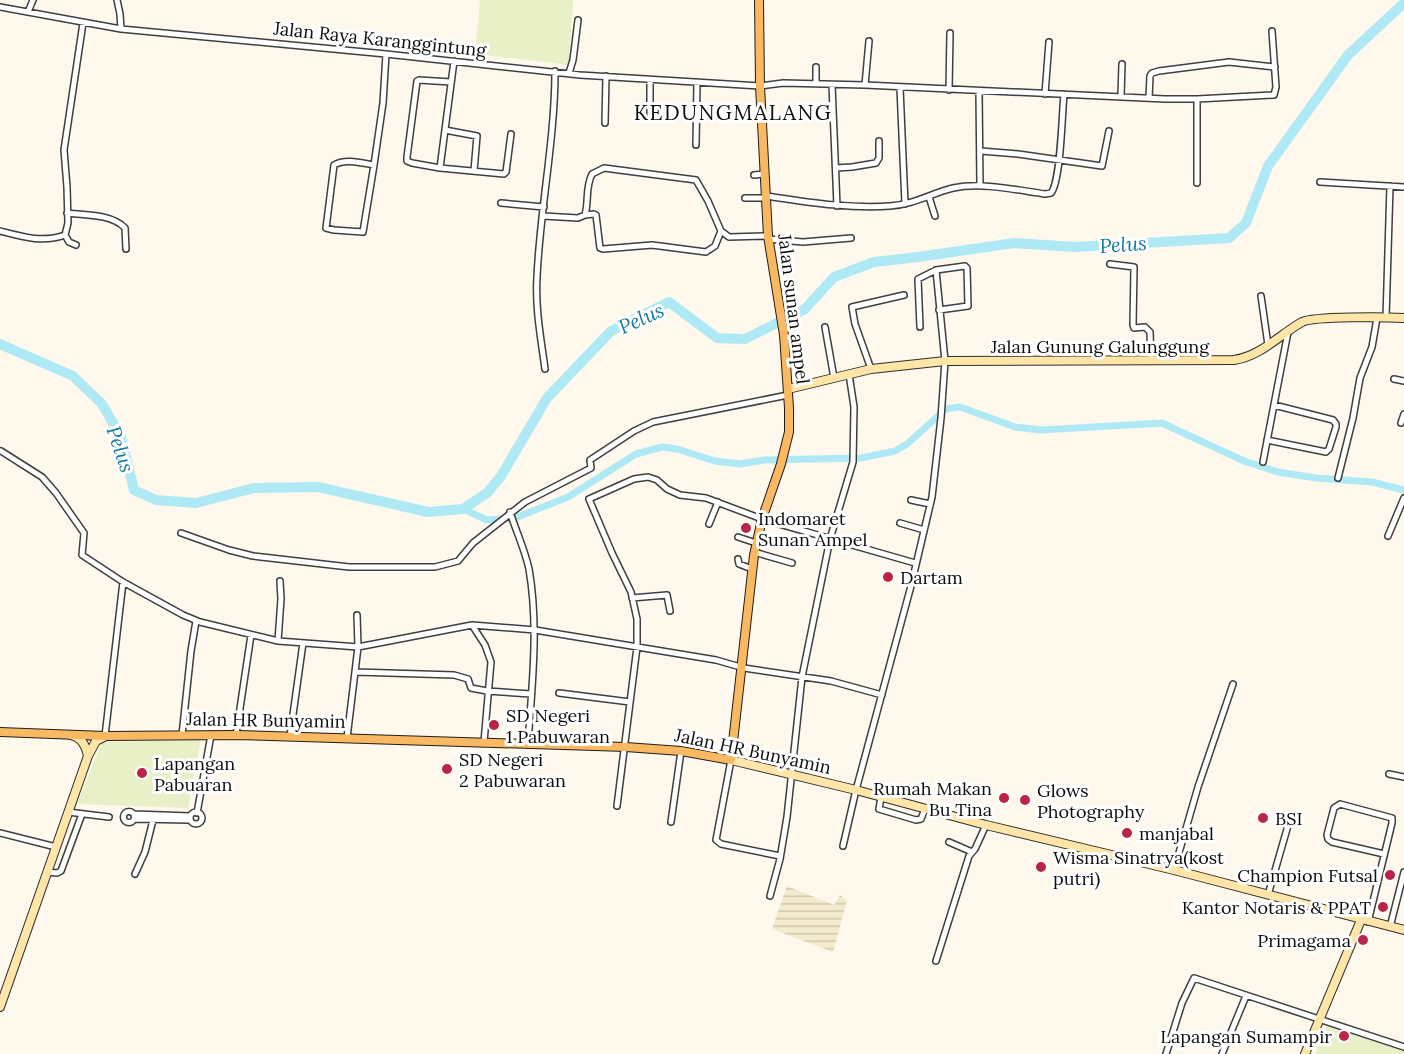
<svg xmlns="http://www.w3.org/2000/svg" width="1404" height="1054" font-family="Lora,serif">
  <defs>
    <pattern id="farmland-rules" width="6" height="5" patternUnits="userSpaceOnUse" patternTransform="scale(1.5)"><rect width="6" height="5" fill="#f4eacc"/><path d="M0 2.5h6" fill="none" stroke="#d0c8ae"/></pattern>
  </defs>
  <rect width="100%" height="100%" fill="#fff8ec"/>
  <!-- farmland -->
  <path fill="url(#farmland-rules)" d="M787,886L834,905L840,895L847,901L833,952L772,929Z"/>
  <!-- pitch -->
  <path fill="#e9f0c8" d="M480,0H573L569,65L475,54Z
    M201,740L188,808L77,804L102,742Z
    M1327,1024L1404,1048V1054H1315Z"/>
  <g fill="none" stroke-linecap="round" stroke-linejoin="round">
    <!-- canal -->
    <path stroke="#b0e9f6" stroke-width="7" d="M463,509L487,520L515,518L568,497L636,454L662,447L677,449L715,461L740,464L765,460L861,458L895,451L907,444L946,409L960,407L1015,427L1041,430L1162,423L1244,461L1278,472L1316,478L1372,482L1404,490"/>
    <!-- river -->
    <path stroke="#b0e9f6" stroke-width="10" d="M0,344L73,376L102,404L121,437L134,490L156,500L196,503L254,488L318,487L428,512L463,509L487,493L501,476L547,398L611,331L669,302L717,338L745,339L805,309L834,277L874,262L918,257L1014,243L1075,247L1229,238L1246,223L1268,166L1348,55L1404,3"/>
    <defs>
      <path id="street" d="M117,0L120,14L121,29
        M0,7L121,29L386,54L580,75L760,86L783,83L865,85L1165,99H1197L1274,95L1276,87L1272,31
        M28,12L33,0
        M454,61L440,168L504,174L506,172L511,134
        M816,67V84
        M569,73L573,60L578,20
        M650,80V117
        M832,85L837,206
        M865,85L869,41
        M900,88L905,204
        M949,90L950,33
        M979,91L980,186
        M1045,94L1049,42
        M1121,96L1122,64
        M1149,98L1150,76L1152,73L1159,71L1229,62L1275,67
        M605,123L606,76
        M445,130L477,136L474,171
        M696,145L697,82
        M981,151L1018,154L1102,166L1109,131
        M374,165L363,232L334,230L326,228L334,165C345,158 362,163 374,165L383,103L386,54
        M440,168L412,163L407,161V157L417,81L419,80L451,82
        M836,168L852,167L876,163L879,158V141
        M754,175L765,174
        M1320,182L1404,187
        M1197,183V99
        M766,196C807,202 849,209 890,206C913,205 932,193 953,188C982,182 1016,190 1045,194L1051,193C1061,181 1062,112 1064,94
        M929,197L935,216
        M745,198H766
        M501,203L544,207
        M67,213C85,215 112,214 125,228L126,249
        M585,215L594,214L596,215L600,248L603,249L652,245L706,252L715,246L721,231
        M543,216L578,218L585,215C589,201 585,188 592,174L604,168L696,180L708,201L721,231L729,237L768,236
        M0,231C23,237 43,243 65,235
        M768,239L803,242L851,238
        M76,245L69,242L65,235L68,223L67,187L64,150L83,23
        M1110,264L1134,267L1133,325L1134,328L1145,327L1150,332L1151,361
        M1261,296L1268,345
        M1386,318L1390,186
        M825,327L834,378
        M920,327L918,279L936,270L965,266L967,268L968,306L939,310
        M545,369C541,339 535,308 537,277C540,209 555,140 555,71
        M871,369L855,324L852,307L904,295
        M1394,379L1404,381
        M1401,423L1404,414
        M1267,440L1326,452L1329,449L1336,427V424L1333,420L1274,405
        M1,451L42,477L56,493L84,533L82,555L123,582L183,615L200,622L278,641L358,647L347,738
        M1263,462L1288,332
        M1338,478L1353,418L1360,378L1372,347L1377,318
        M911,500L930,504
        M510,512C516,531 525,550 529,569C539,627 532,685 528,743
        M900,523L924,530
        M709,524L718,502
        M181,533L229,550L253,556L349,567H435L458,561L473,543L525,502L591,468L590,460L634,431L653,422L788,395
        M1388,536L1404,498
        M738,537L756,543
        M754,552L792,563
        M738,559L739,564L752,569
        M632,598L667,595L670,611
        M357,615L358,647L472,625L535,630L716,660L744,668L831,681L882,695
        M472,625L485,645L491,662L484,742
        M278,641L281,599L280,581
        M356,672L454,675L468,679L471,688L487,691L531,694
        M559,693L630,702
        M182,735L191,651L196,621
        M236,735L251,635
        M105,736L123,582
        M290,736L303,643
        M731,760L716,840L721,844L780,856
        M1389,774L1404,777
        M881,797L879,809L916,820L921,819L925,809
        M617,806L637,647V619L631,592L612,553L589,499L634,479L648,477L657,480L667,489L680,495L706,498L762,519L915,563
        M123.5 817a5.5 5.5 0 1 1 11 0a5.5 5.5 0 1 1-11 0Z
        M68,812L109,817
        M190 818a6 6 0 1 1 12 0a6 6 0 1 1-12 0Z
        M197,813L211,735
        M134,814L190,816
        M134,819L190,820
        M671,822L681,751
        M0,833L56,847
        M949,842L972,852
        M843,846L856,790L911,586L932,497L941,418L945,361L936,270
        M1174,870L1198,787L1233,684
        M47,872L57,873L61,871L82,814
        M135,874L145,852L153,820
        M1268,895L1289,822
        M770,896L780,859L787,817L802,677L830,539L853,462L854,407L849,374
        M1368,922L1392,823V818L1340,804L1334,808L1327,835L1328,839L1332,842L1384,854
        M1390,927L1404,872
        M936,961L969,856L975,849L986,825
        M1166,1054L1182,1003L1194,978L1404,1047
        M1222,1054L1246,996"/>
      <path id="secondary" d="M788,389L871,369L945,361L1234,360C1261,356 1279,335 1302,322C1314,316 1387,317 1404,318
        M71,735C81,737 86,746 88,756
        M731,760L856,790L986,825L1174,870L1404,930
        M0,1007L88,756L96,741L104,737
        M1305,1054L1361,920"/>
      <path id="primary" d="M0,732L105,736L236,735L626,747L681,751L731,760L754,555L762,519L781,464L789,432V408L784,335L768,236L760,86L759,0"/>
    </defs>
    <!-- street casing -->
    <use href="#street" stroke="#3f3f3f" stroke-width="8"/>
    <!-- secondary casing -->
    <use href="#secondary" stroke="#2e2e2e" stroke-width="10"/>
    <!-- primary casing -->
    <use href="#primary" stroke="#1d1d1d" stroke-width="10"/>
    <!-- street -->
    <use href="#street" stroke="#fff" stroke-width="5"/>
    <!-- secondary -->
    <use href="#secondary" stroke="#ffe5a7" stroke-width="8"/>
    <!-- primary -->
    <use href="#primary" stroke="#f9b862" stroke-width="8"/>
  </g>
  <!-- markers -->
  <g fill="#bc2447" stroke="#fff" stroke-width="2">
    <circle cx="746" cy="528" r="6"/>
    <circle cx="888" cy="577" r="6"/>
    <circle cx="494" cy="725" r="6"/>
    <circle cx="447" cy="769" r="6"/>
    <circle cx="142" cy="773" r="6"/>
    <circle cx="1004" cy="798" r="6"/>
    <circle cx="1025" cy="800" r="6"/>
    <circle cx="1263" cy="818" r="6"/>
    <circle cx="1127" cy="833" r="6"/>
    <circle cx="1041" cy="867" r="6"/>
    <circle cx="1390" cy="875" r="6"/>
    <circle cx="1383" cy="907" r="6"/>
    <circle cx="1363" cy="940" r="6"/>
    <circle cx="1344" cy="1036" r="6"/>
  </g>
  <g text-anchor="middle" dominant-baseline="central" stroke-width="6" stroke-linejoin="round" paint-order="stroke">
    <!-- street labels -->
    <g font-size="18" fill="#0c0c0c" stroke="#fff">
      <text transform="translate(380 39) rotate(6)">Jalan Raya Karanggintung</text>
      <text transform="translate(794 309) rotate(83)">Jalan sunan ampel</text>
      <text x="1100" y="346">Jalan Gunung Galunggung</text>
      <text transform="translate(266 720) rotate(1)">Jalan HR Bunyamin</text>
      <text transform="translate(753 751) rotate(12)">Jalan HR Bunyamin</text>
    </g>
    <!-- poi labels -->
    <g font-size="18" fill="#0c0c0c" stroke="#fff" text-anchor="start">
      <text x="758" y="518">Indomaret<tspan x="758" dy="21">Sunan Ampel</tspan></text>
      <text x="900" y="577">Dartam</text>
      <text x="506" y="715">SD Negeri<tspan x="506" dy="21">1 Pabuwaran</tspan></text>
      <text x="459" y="759">SD Negeri<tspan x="459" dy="21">2 Pabuwaran</tspan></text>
      <text x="154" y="763">Lapangan<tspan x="154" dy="21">Pabuaran</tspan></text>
      <text x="992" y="788" text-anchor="end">Rumah Makan<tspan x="992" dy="21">Bu Tina</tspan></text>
      <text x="1037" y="790">Glows<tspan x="1037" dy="21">Photography</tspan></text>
      <text x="1275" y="818">BSI</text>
      <text x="1139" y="833">manjabal</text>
      <text x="1053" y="857">Wisma Sinatrya(kost<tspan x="1053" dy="21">putri)</tspan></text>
      <text x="1378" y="875" text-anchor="end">Champion Futsal</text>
      <text x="1371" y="907" text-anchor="end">Kantor Notaris &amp; PPAT</text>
      <text x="1351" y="940" text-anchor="end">Primagama</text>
      <text x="1332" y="1036" text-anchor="end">Lapangan Sumampir</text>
    </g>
    <!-- water labels -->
    <g font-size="20" font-style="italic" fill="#167b9e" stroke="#fff">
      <text transform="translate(1123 244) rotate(-4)">Pelus</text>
      <text transform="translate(641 318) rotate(-24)">Pelus</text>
      <text transform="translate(121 449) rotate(71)">Pelus</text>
    </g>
    <!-- quarter labels -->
    <g font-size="21" letter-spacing="1.5" fill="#0c0c0c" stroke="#fff">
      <text x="733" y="112">KEDUNGMALANG</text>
    </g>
  </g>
</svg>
